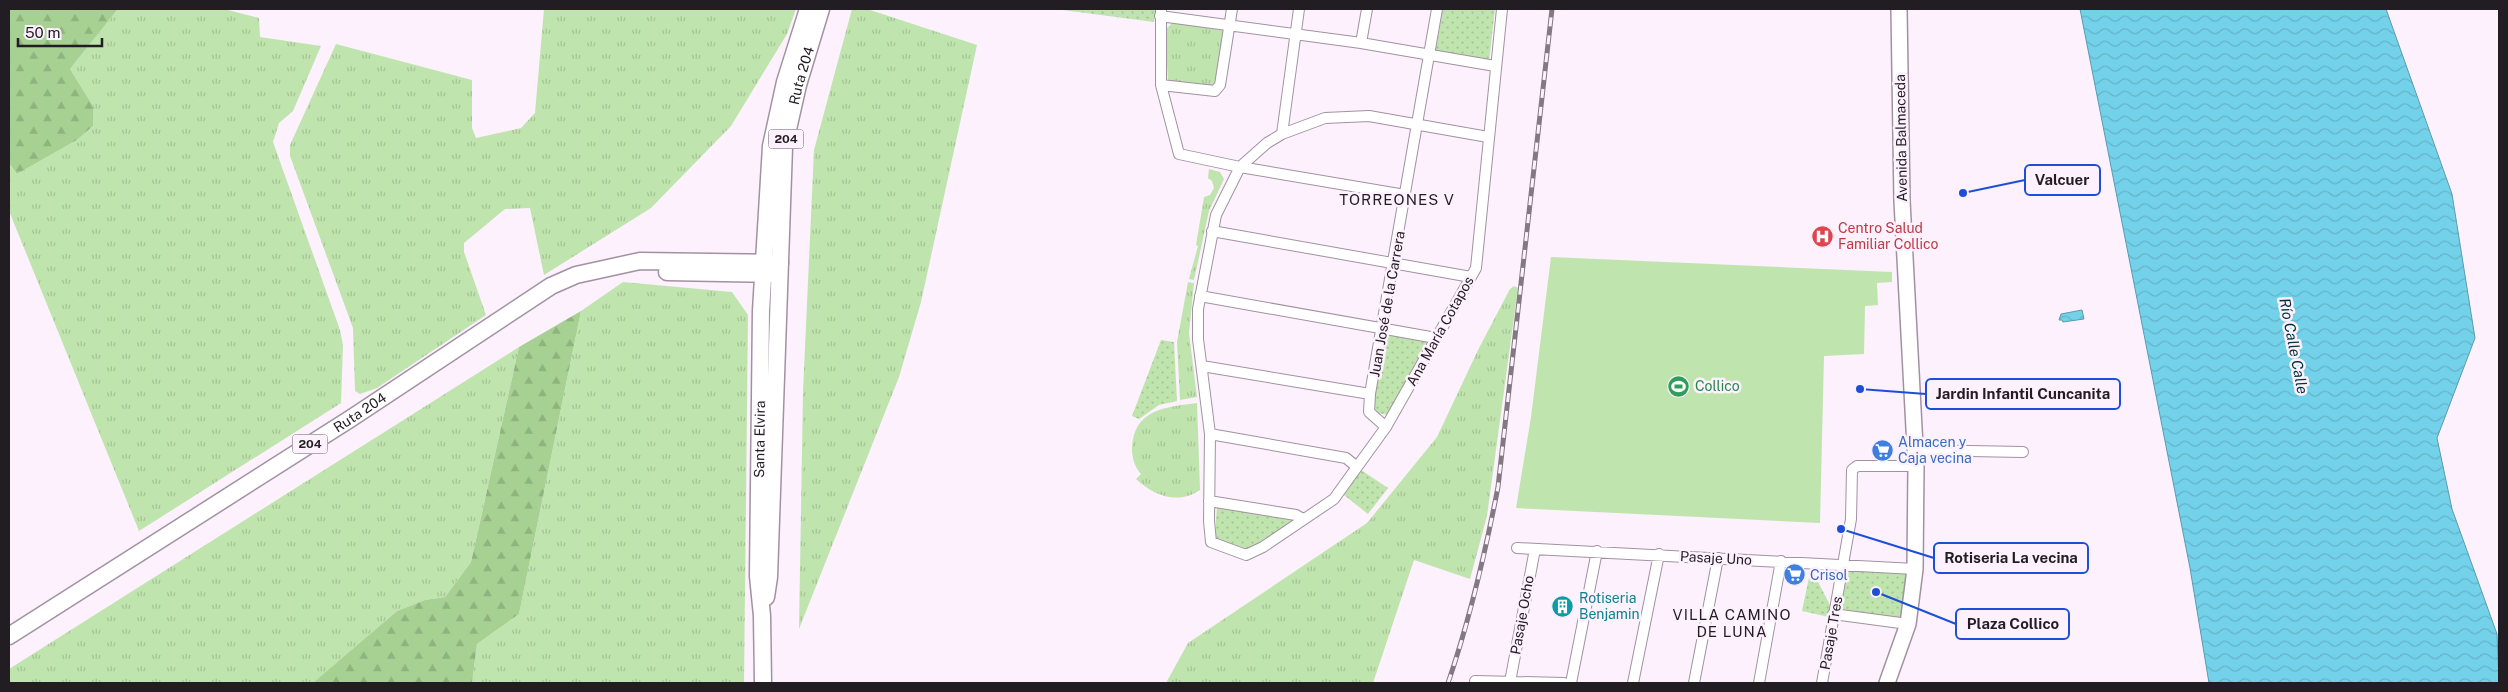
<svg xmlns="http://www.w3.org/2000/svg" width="2508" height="692" font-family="'Public Sans',sans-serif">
  <defs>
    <pattern id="grass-tufts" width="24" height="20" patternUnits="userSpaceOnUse" patternTransform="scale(1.25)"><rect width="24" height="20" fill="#c0e4ae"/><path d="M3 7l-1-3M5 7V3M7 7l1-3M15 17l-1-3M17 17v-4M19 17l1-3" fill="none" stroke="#a5c395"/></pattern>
    <pattern id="forest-firs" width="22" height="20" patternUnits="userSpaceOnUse" patternTransform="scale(1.25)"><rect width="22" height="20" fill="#a7d192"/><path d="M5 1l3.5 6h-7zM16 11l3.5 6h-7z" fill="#8fb37e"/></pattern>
    <pattern id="park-dots" width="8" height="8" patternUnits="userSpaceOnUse" patternTransform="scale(1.25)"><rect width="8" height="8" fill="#c0e4ae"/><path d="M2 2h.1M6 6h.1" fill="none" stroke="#a5c395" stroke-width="1.8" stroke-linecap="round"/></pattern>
    <pattern id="water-waves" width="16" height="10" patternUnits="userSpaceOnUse" patternTransform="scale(1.25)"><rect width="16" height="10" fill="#73d2ea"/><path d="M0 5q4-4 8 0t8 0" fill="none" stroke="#63b4c8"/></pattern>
  </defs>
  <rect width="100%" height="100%" fill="#fcf1fd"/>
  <!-- grass -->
  <path fill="url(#grass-tufts)" d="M118,9H224L259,18L260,37L321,46L293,111L279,123L273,142L340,330L343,345L341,403L139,531L9,211V163L17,174L77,140L93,126V106L70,69Z
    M544,9H796L787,34L731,126L651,208L544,275L530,208L505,209L464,243V252L486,315L377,388L360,394L355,391L353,328L290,156V145L336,44L472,80V128L476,138L521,128L535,113Z
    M852,9H867L977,45L921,302L899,377L799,629L803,392L814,150Z
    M1172,23L1222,30L1225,36L1215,88L1168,82L1165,30Z
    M1209,169L1220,172L1224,179L1209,211L1194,280L1189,279L1198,246L1196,245L1204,197L1210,195L1214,188L1212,181L1208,178Z
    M623,282L732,292L748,315L744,683H472L477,644L519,614L581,311Z
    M1188,282L1194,283L1189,333L1197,397L1180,400L1177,342Z
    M1514,286L1518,288L1487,516L1470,579L1414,560L1373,683H1166L1188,643L1367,523L1437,437L1479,348L1510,289Z
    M519,347L471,562L445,597L425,600L397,611L315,682L9,683V669Z
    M1197,403L1200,490C1178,505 1154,496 1136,479L1141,474C1135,468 1132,458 1132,449C1133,409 1166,407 1197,403Z"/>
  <!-- forest -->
  <path fill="url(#forest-firs)" d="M9,9H118L70,69L93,106V126L77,140L17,174L9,163Z
    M581,311L519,614L477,644L472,683H313L397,611L425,600L445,597L471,562L519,347Z"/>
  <!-- park -->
  <path fill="url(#park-dots)" d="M1055,9H1156L1154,22Z
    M1443,9H1495L1489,61L1435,53Z
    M1385,333L1429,340L1389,415L1377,413L1373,403Z
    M1161,340L1174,342L1177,401L1159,405L1139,419L1132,416Z
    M1361,470L1388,488L1368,514L1344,495Z
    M1217,506L1296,519L1250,550L1246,549L1218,540L1215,534Z
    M1811,568L1831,607L1829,617L1802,611Z
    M1848,568L1906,571L1912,576L1901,621L1842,611L1839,607Z"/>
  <!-- garden -->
  <path fill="#c0e4ae" d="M1551,257L1892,272V282L1877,283L1878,305L1865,306L1864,354L1824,356L1820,523L1516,508L1531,417Z"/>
  <!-- water -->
  <path fill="url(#water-waves)" stroke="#5b9bae" d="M2080,9H2386L2452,194L2475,338L2437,438L2452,509L2497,634L2499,683H2209L2190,568Z
    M2082,310L2084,319L2063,322L2062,320H2059L2061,314Z"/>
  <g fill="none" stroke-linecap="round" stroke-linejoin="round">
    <defs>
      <path id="street" d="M1161,9V85L1179,154L1240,167L1405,195
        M1160,16L1361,43L1495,66
        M1361,43L1367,9
        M1161,85L1215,91L1220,85L1232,9
        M1282,134L1299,9
        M1488,137L1369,116L1325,118L1282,134L1267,143L1240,167L1216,215L1198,309V339L1210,434L1209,521L1211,542L1246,555L1263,547L1334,499L1344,485L1386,427L1471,277L1476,268L1502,9
        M1212,231L1471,277
        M1200,296L1436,338
        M1202,366L1370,394
        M1386,427L1369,412L1370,394L1437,9
        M1210,434L1346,458L1357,467
        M1916,450L2023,452
        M1209,501L1296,515L1303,519
        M1517,548L1915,569
        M1833,614L1908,624
        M1475,681L1564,683
        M1510,682L1535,549
        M1571,683L1597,551
        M1633,683L1659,554
        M1694,683L1718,558
        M1759,683L1781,561
        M1822,683L1851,519L1852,470L1857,466H1916"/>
      <path id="secondary" d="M1887,683L1908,624L1915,569L1916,466L1902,201L1899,9"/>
      <g id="primary">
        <path d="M667,272L773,274"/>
        <path id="s1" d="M766,597L769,577L784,147L798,85L821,9"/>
        <path id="s2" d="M9,636L350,419L551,286L576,275L640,261L780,263"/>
        <path id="s3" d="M763,683L762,616L758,576L761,311L771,146L785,82L808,9"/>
      </g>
    </defs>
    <!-- street casing -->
    <use href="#street" stroke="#a291a3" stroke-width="12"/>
    <!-- secondary casing -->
    <use href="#secondary" stroke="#a291a3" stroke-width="18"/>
    <!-- primary casing -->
    <use href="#primary" stroke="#a291a3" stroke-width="19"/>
    <!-- street -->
    <use href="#street" stroke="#fff" stroke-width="10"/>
    <!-- secondary -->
    <use href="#secondary" stroke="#fff" stroke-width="15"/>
    <!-- primary -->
    <use href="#primary" stroke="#fff" stroke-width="16"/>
    <defs>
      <path id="rail" d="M1448,683C1470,619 1485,554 1498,487L1552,9"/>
    </defs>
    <!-- rail casing -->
    <use href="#rail" stroke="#827983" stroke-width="5"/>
    <!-- rail -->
    <use href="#rail" stroke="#fcf1fd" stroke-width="3" stroke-dasharray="9" stroke-linecap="butt"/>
  </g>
  <!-- icons -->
  <defs>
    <symbol id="hospital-disc" viewBox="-11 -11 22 22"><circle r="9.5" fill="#e0444e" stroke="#fcf1fd"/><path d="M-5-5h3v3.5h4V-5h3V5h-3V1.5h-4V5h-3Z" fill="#fff"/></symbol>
    <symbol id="stadium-disc" viewBox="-11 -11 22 22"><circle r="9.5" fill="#2e9e5b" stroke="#fcf1fd"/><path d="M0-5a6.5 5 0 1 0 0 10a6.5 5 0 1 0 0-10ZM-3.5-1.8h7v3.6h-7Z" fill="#fff"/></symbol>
    <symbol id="supermarket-disc" viewBox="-11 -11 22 22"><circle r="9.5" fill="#3f7fe0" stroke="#fcf1fd"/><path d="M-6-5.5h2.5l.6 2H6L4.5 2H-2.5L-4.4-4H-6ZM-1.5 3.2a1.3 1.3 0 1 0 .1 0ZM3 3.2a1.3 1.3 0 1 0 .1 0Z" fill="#fff"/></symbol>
    <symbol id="building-disc" viewBox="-11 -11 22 22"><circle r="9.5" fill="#0f9aa8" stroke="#fcf1fd"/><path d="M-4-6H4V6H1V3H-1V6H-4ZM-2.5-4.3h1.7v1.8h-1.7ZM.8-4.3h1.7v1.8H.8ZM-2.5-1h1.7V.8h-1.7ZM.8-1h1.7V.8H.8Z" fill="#fff"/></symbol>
  </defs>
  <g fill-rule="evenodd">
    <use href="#hospital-disc" x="1810" y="224" width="25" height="25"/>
    <use href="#stadium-disc" x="1666" y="374" width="25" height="25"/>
    <use href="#supermarket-disc" x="1870" y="438" width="25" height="25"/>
    <use href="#supermarket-disc" x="1782" y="562" width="25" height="25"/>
    <use href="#building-disc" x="1550" y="594" width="25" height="25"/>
  </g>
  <g text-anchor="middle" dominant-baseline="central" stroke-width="5" stroke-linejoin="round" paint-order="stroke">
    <!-- shield labels -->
    <g fill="#fcf1fd" stroke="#635c64" stroke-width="1">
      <rect x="768.5" y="129.5" width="35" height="19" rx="4"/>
      <rect x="292.5" y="434.5" width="35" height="19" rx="4"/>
    </g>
    <g font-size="12" font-weight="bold" fill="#221c23">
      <text x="786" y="139">204</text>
      <text x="310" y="444">204</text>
    </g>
    <!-- street labels -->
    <g font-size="14" fill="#221c23" stroke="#fcf1fd">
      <text stroke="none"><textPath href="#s1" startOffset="524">Ruta 204</textPath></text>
      <text transform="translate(1901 138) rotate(-91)">Avenida Balmaceda</text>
      <text transform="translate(1387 304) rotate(-80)">Juan José de la Carrera</text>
      <text transform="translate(1440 331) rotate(-61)">Ana María Cotapos</text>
      <text stroke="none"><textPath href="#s2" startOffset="416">Ruta 204</textPath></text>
      <text stroke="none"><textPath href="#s3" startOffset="244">Santa Elvira</textPath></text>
      <text transform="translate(1716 558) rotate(3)">Pasaje Uno</text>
      <text transform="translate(1522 615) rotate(-80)">Pasaje Ocho</text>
      <text transform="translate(1831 633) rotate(-80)">Pasaje Tres</text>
    </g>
    <!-- health labels -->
    <g font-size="14" fill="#be3a42" stroke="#fcf1fd" text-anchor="start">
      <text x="1838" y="228">Centro Salud<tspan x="1838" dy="16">Familiar Collico</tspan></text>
    </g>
    <!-- leisure labels -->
    <g font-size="14" fill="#27864d" stroke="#fcf1fd" text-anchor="start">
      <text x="1695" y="386">Collico</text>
    </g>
    <!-- shop labels -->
    <g font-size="14" fill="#366cbe" stroke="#fcf1fd" text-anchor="start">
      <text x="1898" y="442">Almacen y<tspan x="1898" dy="16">Caja vecina</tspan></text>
      <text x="1810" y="575">Crisol</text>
    </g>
    <!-- culture labels -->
    <g font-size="14" fill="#0d838f" stroke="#fcf1fd" text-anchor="start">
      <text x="1579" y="598">Rotiseria<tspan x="1579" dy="16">Benjamin</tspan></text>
    </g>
    <!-- neighbourhood labels -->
    <g font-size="15" letter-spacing="1" fill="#221c23" stroke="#fcf1fd">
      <text x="1397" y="199">TORREONES V</text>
      <text x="1732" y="614">VILLA CAMINO<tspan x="1732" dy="17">DE LUNA</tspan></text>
    </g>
    <!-- water labels -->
    <g font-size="15" font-style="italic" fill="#01313b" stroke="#fcf1fd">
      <text transform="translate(2294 346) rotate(79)">Río Calle Calle</text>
    </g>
  </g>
  <!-- callouts -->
  <path fill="none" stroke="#1d4ed8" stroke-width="2" d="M1963 193L2025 180M1860 389L1926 394M1841 529L1934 558M1876 592L1956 624"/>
  <g fill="#1d4ed8" stroke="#fcf1fd" stroke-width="2">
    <circle cx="1963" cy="193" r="5"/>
    <circle cx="1860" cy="389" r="5"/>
    <circle cx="1841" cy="529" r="5"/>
    <circle cx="1876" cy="592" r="5"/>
  </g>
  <g fill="#fcf1fd" stroke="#1d4ed8" stroke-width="2">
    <rect x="2025" y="165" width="75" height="30" rx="5"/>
    <rect x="1926" y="379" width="194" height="30" rx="5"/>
    <rect x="1934" y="543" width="154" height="30" rx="5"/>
    <rect x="1956" y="609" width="113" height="30" rx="5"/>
  </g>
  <g font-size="15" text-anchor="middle" font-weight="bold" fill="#221c23">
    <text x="2062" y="185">Valcuer</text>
    <text x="2023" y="399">Jardin Infantil Cuncanita</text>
    <text x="2011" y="563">Rotiseria La vecina</text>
    <text x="2013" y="629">Plaza Collico</text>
  </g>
  <!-- border -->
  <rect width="2508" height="692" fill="none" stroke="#221c23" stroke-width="20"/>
  <!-- scale -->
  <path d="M18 38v8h84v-8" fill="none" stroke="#221c23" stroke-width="2.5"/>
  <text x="25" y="38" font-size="15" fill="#221c23" stroke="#fcf1fd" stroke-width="4" paint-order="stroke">50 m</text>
</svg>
